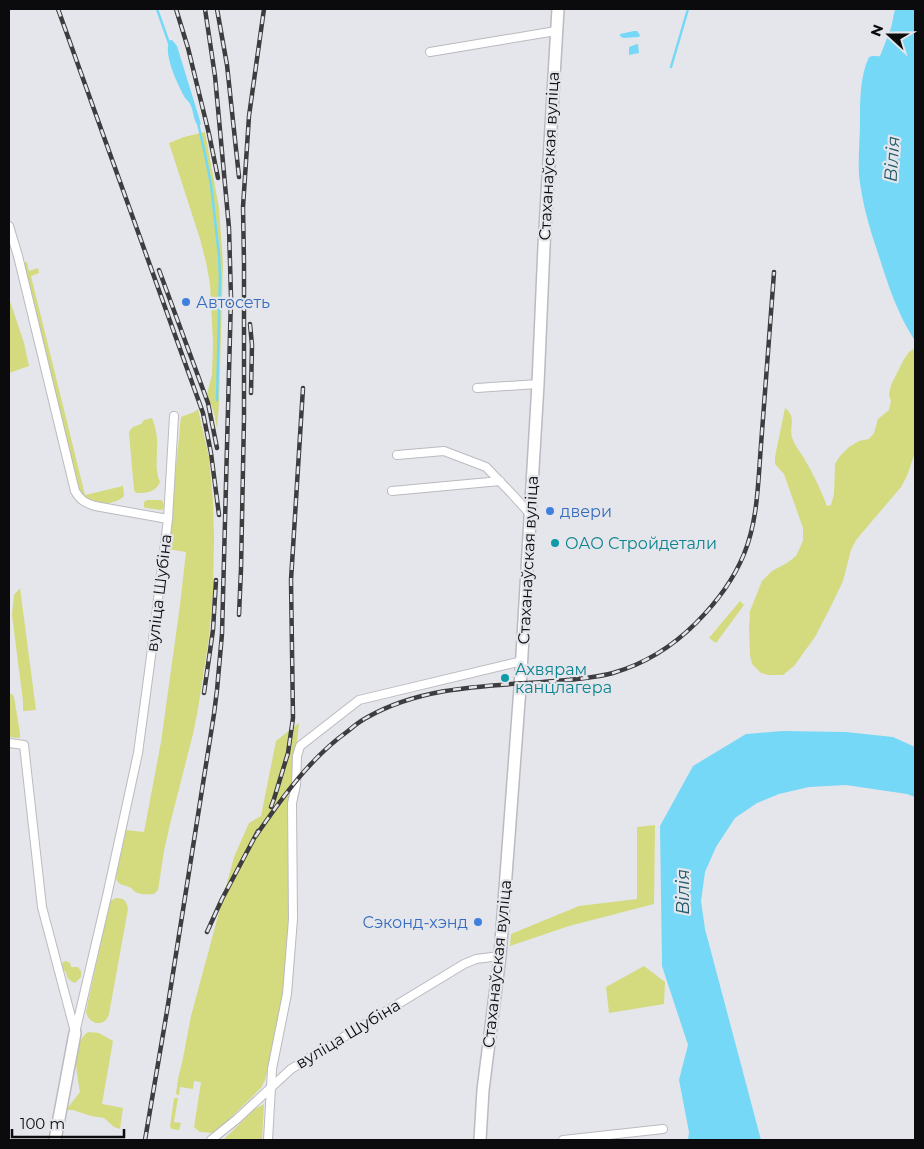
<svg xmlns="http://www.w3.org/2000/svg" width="924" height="1149" font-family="Montserrat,sans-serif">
  <rect width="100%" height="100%" fill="#e5e6eb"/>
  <!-- green -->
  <path fill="#d4da7e" d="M205,132L219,208L223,264L219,403L217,429L214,413L207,394L212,375L213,342L210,284L206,262L200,239L169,143L184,137Z
    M27,262L29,271L38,268L39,273L31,276L85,495L123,486L124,496C112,508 86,505 78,489L23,263Z
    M9,298L24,343L29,366L9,373Z
    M915,348V452L907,476L901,487L856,540L851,550L843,581L832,604L815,637L794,666L783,675H768L761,673L752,664L750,655L749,629L750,611L762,581L772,571L787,563L796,556L803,541V528L784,474L775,464V457L785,408C797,417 789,425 792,437C794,445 801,453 805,460C814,475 821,491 827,506L831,505L834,494L835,464L840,456L849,447L859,441L869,439L874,433L878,419L889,410L891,401L889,395L891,385L903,361L909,352Z
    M198,409L209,457L213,501L214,537L213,593L209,638L198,709L193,734L170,824L164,851L158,890L154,894C149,894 142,895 138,893C134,892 134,890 131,888C124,884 117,886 116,877L126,830L144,832L161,742L180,605L186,552L168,549L181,417L194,412Z
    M152,418C156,428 158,439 157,450C157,461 155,471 160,482C156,492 147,493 136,493L134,490L129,433L130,430L133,427L141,424L144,420Z
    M147,500H162L164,505L163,509L161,510L146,508L144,507V502Z
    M20,588L36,710L23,711V701L12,615L14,595Z
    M740,601L744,605L716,643L709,638Z
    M9,693L13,695L14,697L20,733V737L18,738L9,737Z
    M299,723L295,762L293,790L287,809L289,922L284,994L267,1072L265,1080L261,1088L219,1129L214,1133L200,1132L194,1127L201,1082L194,1081L193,1089L180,1087L179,1095L176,1094L178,1079L183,1058L191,1016L234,857L249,823L261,816L276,741Z
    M655,825L654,904L569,926L510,946L511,934L579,906L637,899V827Z
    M116,898C124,898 127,901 128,909L109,1014C105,1028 88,1025 86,1011L110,901Z
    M66,961L70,963L71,967H78L81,971V977L75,983C69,980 67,979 66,972L63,970L61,967L63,962Z
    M644,966L665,982L664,1004L609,1013L606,987Z
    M88,1032L99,1033L113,1041L102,1104L123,1108L120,1129L114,1127L104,1118L91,1116L73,1110H66L80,1092C77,1074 70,1045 88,1032Z
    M174,1098H178L174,1122L181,1123L179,1130L172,1129L170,1127Z
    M264,1104L262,1140H223L255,1109Z"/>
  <!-- water -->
  <path fill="#75d8f6" d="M895,9H915V341C897,313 888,285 878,253C869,227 862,202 859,175C858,157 860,139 860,121C860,100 860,76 869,57C873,55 876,57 880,56L891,28Z
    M634,31H637L640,35L639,37L623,38L620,36V34Z
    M170,40H172L177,46L201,124L198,126C193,120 194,111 190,104C189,102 187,100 185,98C178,85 162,53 170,40Z
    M637,44H638L639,53L629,55V47Z
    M782,731L846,732L893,737L915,747V797L907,794L846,785L809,787L779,794L757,803L735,818L716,847L705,872L701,901L705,929L761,1140H688L689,1132L679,1080L688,1045L662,966L660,826L693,766L746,734Z"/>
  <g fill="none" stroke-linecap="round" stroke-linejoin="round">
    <!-- stream -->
    <path stroke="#75d8f6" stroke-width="2.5" d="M157,9L169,43
      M671,67L688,9
      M198,123L205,154L211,184L219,255L220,277L217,400"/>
    <defs>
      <path id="street" d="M430,52L556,31
        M9,226L18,256L75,491C80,500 85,503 95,506L168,519
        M477,388L538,384
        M397,455L444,451L486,467L512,494L531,515
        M392,491L500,481
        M9,743L24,745L42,907L75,1032
        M75,1033L107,896L138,753L150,664L168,519L174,416
        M211,1140L237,1119L291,1069L464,964L476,959L500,956
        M268,1140L272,1069L287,994L293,919L292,803L296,785L297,756L300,746L359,700L522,661
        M563,1140L663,1129"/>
      <path id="secondary" d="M55,1140L75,1033
        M480,1140L483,1090L500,956L520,688L538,384L544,246L558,9"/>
    </defs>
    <!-- street casing -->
    <use href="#street" stroke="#babac0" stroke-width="10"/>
    <!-- secondary casing -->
    <use href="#secondary" stroke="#babac0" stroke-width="14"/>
    <!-- street -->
    <use href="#street" stroke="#fff" stroke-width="8"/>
    <!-- secondary -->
    <use href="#secondary" stroke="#fff" stroke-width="11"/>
    <defs>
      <path id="rail" d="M58,9L203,413L211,453L219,515
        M176,9L188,48L209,134L218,178
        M217,9L227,65L239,177
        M159,270L208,403L217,448
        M250,324L252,345L251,393
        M239,615L241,569L244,418V263L243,207L249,116L264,9
        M204,693L213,630L216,580
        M271,807L274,799L288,753L293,718L291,580L303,388
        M255,837C282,798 309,759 348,731C354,726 360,721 366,718C420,687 483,686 543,682C566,680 590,679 613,673C644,664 673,646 696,623C716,603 733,581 744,554C758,520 758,482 761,445C765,388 770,330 774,272
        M207,932L222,899L258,831
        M145,1140L167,1011L214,714L217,690L222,634L231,297L229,228L215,76L205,9"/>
    </defs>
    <!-- rail casing -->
    <use href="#rail" stroke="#3d3d40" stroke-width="4.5"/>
    <!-- rail -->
    <use href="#rail" stroke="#e5e6eb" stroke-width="2.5" stroke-dasharray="8" stroke-linecap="butt"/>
  </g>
  <!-- markers -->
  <g fill="#3f7fe0" stroke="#e5e6eb" stroke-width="2">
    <circle cx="186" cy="302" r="5"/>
    <circle cx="550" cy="511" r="5"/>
    <circle cx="478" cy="922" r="5"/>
  </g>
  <g fill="#0f9aa8" stroke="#e5e6eb" stroke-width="2">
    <circle cx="555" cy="543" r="5"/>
    <circle cx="505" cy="678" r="5"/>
  </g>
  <g text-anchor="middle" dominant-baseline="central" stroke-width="4.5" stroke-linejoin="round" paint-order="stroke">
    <!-- street labels -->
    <g font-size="16" fill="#0b0b0d" stroke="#e5e6eb">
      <text transform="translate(549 156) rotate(-87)">Стаханаўская вуліца</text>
      <text transform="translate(528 560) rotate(-87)">Стаханаўская вуліца</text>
      <text transform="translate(159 593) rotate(-83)">вуліца Шубіна</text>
      <text transform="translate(497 964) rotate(-84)">Стаханаўская вуліца</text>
      <text transform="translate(348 1034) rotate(-31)">вуліца Шубіна</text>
    </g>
    <!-- shop labels -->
    <g font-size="16" fill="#366cbe" stroke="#e5e6eb" text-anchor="start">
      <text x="196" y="302">Автосеть</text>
      <text x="560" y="511">двери</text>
      <text x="468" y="922" text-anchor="end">Сэконд-хэнд</text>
    </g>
    <!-- culture labels -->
    <g font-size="16" fill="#0d838f" stroke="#e5e6eb" text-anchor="start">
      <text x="565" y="543">ОАО Стройдетали</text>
      <text x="515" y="669">Ахвярам<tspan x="515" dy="18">канцлагера</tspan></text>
    </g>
    <!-- water labels -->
    <g font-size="18" font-style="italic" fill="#235b6a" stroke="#e5e6eb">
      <text transform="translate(892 159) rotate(-86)">Вілія</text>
      <text transform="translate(683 892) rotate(-90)">Вілія</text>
    </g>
  </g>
  <!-- border -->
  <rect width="924" height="1149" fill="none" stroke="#0b0b0d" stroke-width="20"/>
  <!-- north arrow -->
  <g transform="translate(889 35) rotate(291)" stroke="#e5e6eb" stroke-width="4" paint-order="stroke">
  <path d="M0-4L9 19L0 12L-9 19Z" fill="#0b0b0d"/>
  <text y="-8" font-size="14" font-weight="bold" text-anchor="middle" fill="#0b0b0d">N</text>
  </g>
  <!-- scale -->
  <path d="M12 1129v8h112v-8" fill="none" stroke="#0b0b0d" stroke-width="2.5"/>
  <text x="20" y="1129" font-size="15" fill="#0b0b0d" stroke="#e5e6eb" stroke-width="4" paint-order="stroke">100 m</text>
</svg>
